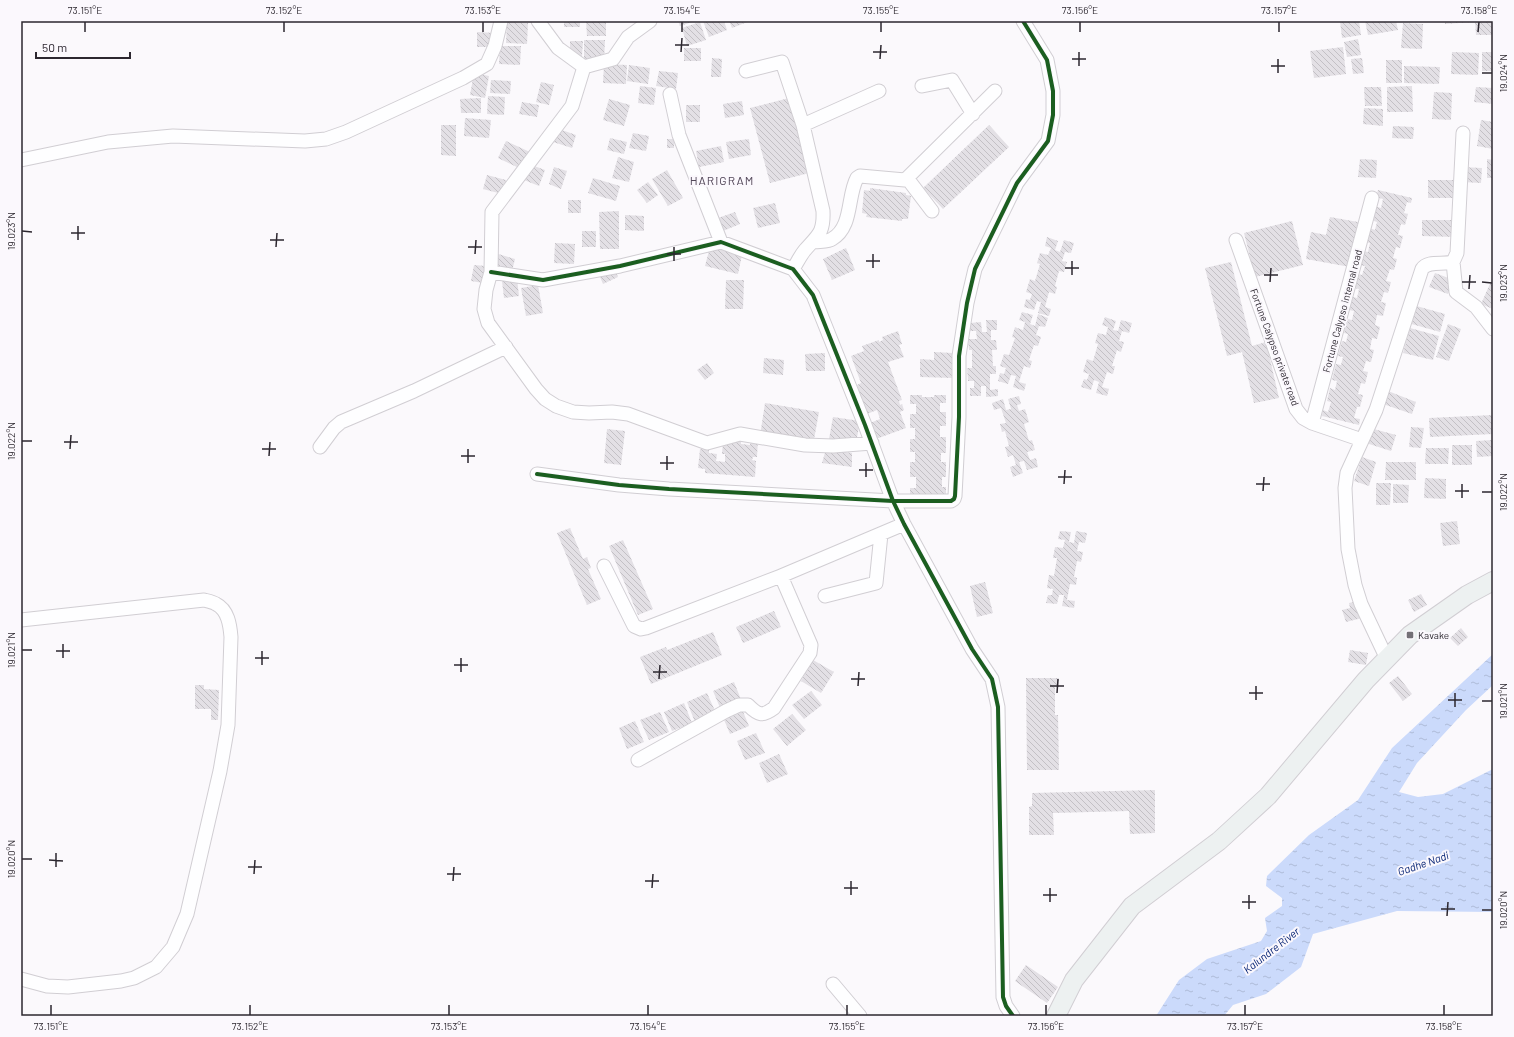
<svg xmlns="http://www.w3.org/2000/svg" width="1514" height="1037" font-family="Barlow,sans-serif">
  <defs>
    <pattern id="water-ripples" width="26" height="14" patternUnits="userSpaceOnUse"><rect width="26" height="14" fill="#cbdafb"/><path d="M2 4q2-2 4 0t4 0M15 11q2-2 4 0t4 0" fill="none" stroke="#aebbd7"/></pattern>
    <pattern id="building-back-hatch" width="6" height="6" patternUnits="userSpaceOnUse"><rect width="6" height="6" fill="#e3e0e5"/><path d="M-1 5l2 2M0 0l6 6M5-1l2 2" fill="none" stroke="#c3c0c5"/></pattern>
  </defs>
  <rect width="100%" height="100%" fill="#fbf9fc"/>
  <!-- water -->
  <path fill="url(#water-ripples)" d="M1493,654V685L1466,710L1417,763L1399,792L1418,797L1443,794L1493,769V912L1397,911L1313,934L1301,967L1266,994L1233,1005L1224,1016H1156L1179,980L1207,959L1261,941L1267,931L1265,918L1282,906V898L1266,886L1267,876L1309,835L1358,800L1392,748Z"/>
  <!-- building -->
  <path fill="url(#building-back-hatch)" d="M564,21H580V27H564Z
    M586,21H606V36H587Z
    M678,21H695L680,26Z
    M703,21H724L727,30L709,37Z
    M729,21H750L732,28Z
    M1340,21H1359L1361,35L1342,38Z
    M1365,21H1396L1398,30L1368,35Z
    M1445,21H1473V22L1445,24Z
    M1475,21H1493V35H1476Z
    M507,22L528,23L527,44L506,43Z
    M700,22L706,40L687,46L682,28Z
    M1403,23L1423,24L1422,49L1401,48Z
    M477,32L495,33L494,47H477Z
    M1358,39L1361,55L1347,57L1344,42Z
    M584,40H605L604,61L584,60Z
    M570,41H583L582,56H570Z
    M500,46H521L520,65L499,64Z
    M1343,47L1346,74L1314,78L1310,51Z
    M684,48H701V61H684Z
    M1452,52L1479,53L1478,75L1451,74Z
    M1482,52H1493V71H1482Z
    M712,58L722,59L721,77H711Z
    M1362,58L1364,73L1353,74L1351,59Z
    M1386,60H1402V83H1386Z
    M604,64L627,65L626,84L603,83Z
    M629,65L650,68L648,84L627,81Z
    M1404,66L1440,67L1439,84L1404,83Z
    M659,71L678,73L676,89L656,86Z
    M474,73L489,76L485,98L470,95Z
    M491,80L511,81L510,94L490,93Z
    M541,82L554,85L549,105L536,102Z
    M640,86L656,88L654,105L638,103Z
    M1412,86L1413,112H1387V87Z
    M1364,87H1381L1382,106H1365Z
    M1476,87L1493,88V104L1474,102Z
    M1434,92L1452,93L1451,120L1432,119Z
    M488,96L505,97L504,115L487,114Z
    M481,98V113H461L460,99Z
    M789,98L809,173L770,183L750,108Z
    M609,99L630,105L624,126L603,120Z
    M742,101L744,115L725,118L723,104Z
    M522,102L539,105L537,117L519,114Z
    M686,105H700V122H686Z
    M1364,108L1383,109V126L1363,124Z
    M465,118L491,120L489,138L464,136Z
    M1481,120L1493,122V149L1477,146Z
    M441,125H456V156L441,155Z
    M989,125L1009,147L943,209L923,188Z
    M1393,126L1414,127L1413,139L1392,138Z
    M559,129L576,135L572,148L550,141Z
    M633,133L649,136L646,151L629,148Z
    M610,138L627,142L624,154L607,150Z
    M667,139H674V148H667Z
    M749,139L751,155L729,159L726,142Z
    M506,141L530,152L521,169L498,158Z
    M721,146L724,162L699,167L696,151Z
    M618,157L634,162L629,182L612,178Z
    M1360,159L1377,160L1376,178L1358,177Z
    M1487,159L1493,160V178H1487Z
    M529,164L545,170L539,186L524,180Z
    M554,167L567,171L561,189L549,184Z
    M1462,167L1482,168L1481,183L1462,182Z
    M667,170L683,198L668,206L652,179Z
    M487,175L506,180L502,194L483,189Z
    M593,178L620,186L616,201L588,193Z
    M1428,180H1456V198H1428Z
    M648,182L658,195L647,203L637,190Z
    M870,188L906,193V195L911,196L908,219H902V221L866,217L867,214L862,213L864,190L870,191Z
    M1378,190L1412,198L1411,203L1407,202L1404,213L1408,214L1405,225L1401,224L1398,235L1403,236L1400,248L1396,247L1393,258L1397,259L1394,270L1390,269L1386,281L1391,282L1388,293L1384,292L1381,302L1386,303L1383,316L1377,315L1375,325L1380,327L1377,339L1372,338L1370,349L1374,350L1371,362L1366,361L1363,371L1368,372L1365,384L1361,383L1358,394L1363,395L1360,407H1357L1354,418L1360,419L1359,425L1322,416L1323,410L1328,412L1331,402L1327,401L1330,388L1335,390L1337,381L1332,380L1336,364L1341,365L1343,357L1338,356L1342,341L1346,342L1348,334L1344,333L1347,319L1352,320L1354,311L1349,310L1353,297L1357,298L1359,289L1354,288L1357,274L1362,275L1365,266L1359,265L1363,251L1368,252L1370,243L1365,242L1369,228L1375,230L1377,222L1371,220L1374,206L1381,208L1383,199L1376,197Z
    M568,200H581V213H568Z
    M775,203L780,223L758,228L753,208Z
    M619,211V249H600L599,212Z
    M735,212L740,224L723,231L718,218Z
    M625,215L644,216V231L625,230Z
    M1330,217L1358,222L1350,267L1306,259L1311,232L1326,235Z
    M1422,220H1454V237L1422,236Z
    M1292,221L1303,265L1255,277L1244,233Z
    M582,231H596V247H582Z
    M1047,237L1058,241L1055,250L1060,252L1064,240L1074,243L1071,253L1065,252L1062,261L1067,262L1064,272L1059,271L1055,286L1057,287L1055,294L1049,292L1045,307L1051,309L1049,316L1038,313L1041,302L1037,301L1034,310L1024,307L1026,299L1030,300L1032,294L1026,292L1030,279L1035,281L1040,264L1037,263L1040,253L1048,255L1051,248L1045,246Z
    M555,243L575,244L574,264L554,263Z
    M710,247L742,255L738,274L705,266Z
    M846,248L855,270L832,280L823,259Z
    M495,253L515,259L512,271L493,265Z
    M1231,262L1252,346L1266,342L1279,398L1254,403L1242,352L1227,356L1205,268Z
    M474,265L486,266L483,283L471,281Z
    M615,270L618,277L603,284L600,277Z
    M1435,273L1454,280L1448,294L1429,287Z
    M1493,277V309L1481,304Z
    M517,279L519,296L504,298L502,281Z
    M726,280H744L743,309H725Z
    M538,285L543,313L526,316L521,288Z
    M1413,305L1445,314L1440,332L1408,323Z
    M1022,312L1033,315L1030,324L1035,326L1038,314L1048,318L1045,327L1039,326L1036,335L1041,337L1038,346L1034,345L1029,360L1032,361L1030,368L1024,366L1019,382L1026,384L1024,391L1013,387L1016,376L1011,375L1008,384L998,381L1000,373L1004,374L1006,368L1000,366L1004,354L1009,355L1015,338L1012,337L1015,327L1023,330L1025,322L1019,320Z
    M1105,317L1116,321L1113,330L1118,331L1121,320L1132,323L1129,333L1122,331L1119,341L1124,342L1121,352L1117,350L1112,366H1115L1113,374L1107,372L1102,387L1109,389L1107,396L1096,393L1099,382L1094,380L1091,390L1081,387L1084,379L1087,380L1089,374L1083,372L1087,359L1093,361L1098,344L1095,343L1098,333L1106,335L1108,327L1102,325Z
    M986,320H997V330H991V340H996L997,350H992L993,366H996V374H990V390L998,389V396L986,397V386H981V396H970V388H974V381H968L967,368H972V350H969L968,339H977L976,331H970V323L981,322L982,332H987Z
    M1448,324L1461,329L1449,361L1436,357Z
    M1410,328L1439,336L1433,360L1403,353Z
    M898,331L902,344L899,345L904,357L888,362L902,400L899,401L900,405L902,404L904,410L900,412L906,428L876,439L870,423L880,419L877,410L867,414L857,385L861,383L851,356L864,351L862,346L879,340V342L883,340L882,337Z
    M934,352L953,353V378L920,377V359L934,360Z
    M825,353V371H806L805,354Z
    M764,358L784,360L783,375L763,373Z
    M707,363L714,373L705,380L697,370Z
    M1388,391L1416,402L1412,414L1383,404Z
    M910,395H922V397H934V395H946V403H940V412H946V426H940V437H946V453H941V462H946V477H942V487H946V494H910V488H916V477H910V462H915V452H910V439H915V428H910V414H916V404H910Z
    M1019,396L1021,404L1017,405L1019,411L1025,409L1029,422L1024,424L1029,441L1032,440L1035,450L1027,452L1030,460L1036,458L1038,467L1027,470L1024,461L1019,462L1023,473L1013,477L1010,467L1016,465L1013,455L1008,457L1005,447L1009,446L1005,431L1002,432L1000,424L1006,423L1001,408L994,410L992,403L1003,399L1006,410L1011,409L1008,399Z
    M765,403L819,412L813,445L760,436Z
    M1493,415V434L1430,437L1429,418Z
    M833,417L860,421L856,443L829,439Z
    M1411,427L1424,428L1421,448L1409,447Z
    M1370,428L1396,435L1391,451L1366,443Z
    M607,429L625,431L621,465L604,463Z
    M751,438L758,439L757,457H753L752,460L756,461L755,477L705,473V469L698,468L700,449L709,450V453L717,454L716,461L725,462V454H722L723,442L741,440V444L750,445Z
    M1493,440V456L1477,457L1476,441Z
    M1452,445H1472V465H1452Z
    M1426,448H1449L1448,464H1425Z
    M826,449L852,453V467L822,463Z
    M1362,457L1376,462L1369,486L1354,481Z
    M1386,462H1416V480H1385Z
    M1425,478L1446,479V499L1424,498Z
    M1376,483H1391L1390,505H1376Z
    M1393,484L1409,485L1408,503H1393Z
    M1457,521L1460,544L1443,546L1440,523Z
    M570,528L583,559L587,557L591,568L588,569L601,599L587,605L557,533Z
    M1060,531L1071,532L1069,542L1074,543L1076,531L1087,533L1085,543L1079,542L1077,551L1083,552L1081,562L1077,561L1074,577L1077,578L1076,585L1070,584L1067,600L1075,601L1074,608L1062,606L1064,595H1059L1057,604L1046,603L1048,595H1052L1053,589L1047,588L1049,575L1054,576L1057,558H1053L1055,547L1063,548L1065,540L1058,539Z
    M623,540L653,609L638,615L609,546Z
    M985,582L993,613L977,617L970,586Z
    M1421,594L1427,605L1414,612L1408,600Z
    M1358,601L1362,618L1346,622L1342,610L1350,608L1349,603Z
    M774,611L781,627L743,643L736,627Z
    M1461,628L1468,637L1458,646L1450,638Z
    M713,632L722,655L651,684L640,657L666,647L667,650Z
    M1350,650L1368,653L1366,665L1348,662Z
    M813,660L834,672L821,693L801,681Z
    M1398,676L1412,694L1403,701L1389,683Z
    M1026,678H1059V687H1055V715H1058L1059,770H1027Z
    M734,682L742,702L721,710L713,691Z
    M195,685H204V689L219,690L218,720H211V709H195Z
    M811,691L822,705L804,719L792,705Z
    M707,693L716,713L695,722L687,702Z
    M684,703L692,723L672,731L664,712Z
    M741,707L749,726L730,734L722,715Z
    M660,712L669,732L649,740L640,720Z
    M792,714L806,730L787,746L773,729Z
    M635,721L644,742L627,749L619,728Z
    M756,733L765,753L745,760L737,741Z
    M779,754L788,774L767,783L759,763Z
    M1155,790V833L1130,834L1129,811L1053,813L1054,835H1029V807L1032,806V793Z
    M1026,965L1058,987L1047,1003L1015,981Z"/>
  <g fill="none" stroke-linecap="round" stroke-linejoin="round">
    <defs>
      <path id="minor" d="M538,21L558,48L584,67
        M584,67L572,106L492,212L491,272L486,290L484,309L488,323L536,389L545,399L556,406L573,412L589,413L612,412L628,414L707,443L740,434L805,445L833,446L872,443
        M584,67L613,59L628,37L650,21
        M746,71L782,62L803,125
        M922,86L952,80L973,114
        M670,94L679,135L721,242
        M21,160L108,142L173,136L305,141L326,139L346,132L463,78L487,64L495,46L501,21
        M907,178L932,211
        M1236,240L1296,409L1303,418L1312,423L1362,440
        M814,242C819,241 828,242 832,239C853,227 847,196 857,178L860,176L905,180L995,91
        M1453,262L1456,292L1476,307L1493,329
        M793,269C797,263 800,256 805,250C818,235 824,233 823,211L803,125L879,91
        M491,272L543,280L620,266L721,242L793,269L813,295L865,425L893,501L904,524L972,649L992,679L998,707L1003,997L1006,1006L1013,1016
        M1312,423L1372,198
        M320,447L334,428L341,422L414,391L506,347
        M537,474L619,485L669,489L893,501H951L954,499L955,496L959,417V356L967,303L975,269L1017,183L1048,141L1053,115V91L1047,60L1023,21
        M604,566L634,626L641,629L646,628L781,576L904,524
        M825,596L876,583L881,534
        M21,620L204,600C208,601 213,602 216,604C228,610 230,625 231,637L228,725L220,771L187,914L173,947L156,967L134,978L121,981L68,987L47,986L21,979
        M1387,659L1361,604L1355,585L1348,549L1345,488L1347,473L1376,410L1422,269C1428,260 1443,265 1453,262L1457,253L1463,133
        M638,760L726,711L739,705H748C758,715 762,717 774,708L810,653L811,645L781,576
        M833,984L860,1016"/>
      <path id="secondary" d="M1056,1016L1074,980L1132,906L1219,841L1268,796L1366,680L1410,635L1467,595L1493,581"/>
    </defs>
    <!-- minor casing -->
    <use href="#minor" stroke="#d1ced3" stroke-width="15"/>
    <!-- secondary casing -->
    <use href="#secondary" stroke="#d1ced3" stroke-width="20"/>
    <!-- minor -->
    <use href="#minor" stroke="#fefeff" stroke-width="13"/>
    <!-- secondary -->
    <use href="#secondary" stroke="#edf1f1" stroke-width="18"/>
    <defs>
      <path id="cycleway" d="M491,272L543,280L620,266L721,242L793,269L813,295L865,425L893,501L904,524L972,649L992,679L998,707L1003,997L1006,1006L1013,1016
        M537,474L619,485L669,489L893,501H951L954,499L955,496L959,417V356L967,303L975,269L1017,183L1048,141L1053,115V91L1047,60L1023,21"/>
    </defs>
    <!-- cycleway casing -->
    <use href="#cycleway" stroke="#fbf8fd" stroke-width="6"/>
    <!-- cycleway -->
    <use href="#cycleway" stroke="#1b5e20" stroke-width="4"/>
  </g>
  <!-- ticks -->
  <path fill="none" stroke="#2c272f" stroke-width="1.5" d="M85,32V22M284,32V22M483,32V22M682,32V22M881,32V22M1080,32V22M1279,32V22M1478,32L1479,22M675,45H689M681,52L682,38M873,52H887M880,59L881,45M1072,59H1086M1079,66V52M1271,66H1285M1278,73V59M1482,73H1492M22,231L32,232M71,233H85M78,240V226M270,240H284M276,247L277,233M468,247H482M475,254L476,240M667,254H681M674,261V247M866,261H880M873,268V254M1065,268H1079M1072,275V261M1264,275H1278M1270,282L1271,268M1462,282H1476M1482,282L1492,283M1469,289L1470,275M22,441H32M64,442H78M70,449L71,435M262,449H276M269,456L270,442M461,456H475M468,463V449M660,463H674M667,470V456M859,470H873M866,477V463M1058,477H1072M1064,484L1065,470M1256,484H1270M1263,491L1264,477M1455,491H1469M1482,492H1492M1462,498V484M22,650H32M56,651H70M63,658V644M255,658H269M262,665V651M454,665H468M461,672V658M653,672H667M659,679L660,665M851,679H865M858,686L859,672M1050,686H1064M1057,693L1058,679M1249,693H1263M1256,700V686M1448,700H1462M1482,701H1492M1455,707V693M22,859H32M49,860L63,861M56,867V853M248,867H262M254,874L255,860M447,874H461M453,881L454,867M645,881H659M652,888L653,874M844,888H858M851,895V881M1043,895H1057M1050,902V888M1242,902H1256M1249,909V895M1441,909H1455M1482,910H1492M1447,916L1448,902M51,1015V1005M250,1015V1005M449,1015V1005M648,1015V1005M847,1015V1005M1046,1015V1005M1245,1015V1005M1444,1015V1005"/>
  <!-- markers -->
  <rect fill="#747077" stroke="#fbf8fd" stroke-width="1.5" x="1406" y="631" width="8" height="8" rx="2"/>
  <g text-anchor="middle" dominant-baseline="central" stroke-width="4" stroke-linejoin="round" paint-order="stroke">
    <!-- street labels -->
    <g font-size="10" fill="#2c272f" stroke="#fbf8fd">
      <text transform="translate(1342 311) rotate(-75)">Fortune Calypso internal road</text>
      <text transform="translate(1275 347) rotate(70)">Fortune Calypso private road</text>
    </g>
    <!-- poi labels -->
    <g font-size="10" fill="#2c272f" stroke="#fbf8fd" text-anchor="start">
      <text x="1418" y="635">Kavake</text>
    </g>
    <!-- water labels -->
    <g font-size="11" font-style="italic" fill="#072475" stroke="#fbf8fd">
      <text transform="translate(1423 863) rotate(-19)">Gadhe Nadi</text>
      <text transform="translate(1271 950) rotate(-38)">Kalundre River</text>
    </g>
    <!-- quarter labels -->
    <g font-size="12" letter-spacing="1" fill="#534859" stroke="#fbf8fd">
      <text x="722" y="180">HARIGRAM</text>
    </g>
  </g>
  <!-- border -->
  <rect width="1514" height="1037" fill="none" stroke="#fbf8fd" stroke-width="44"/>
  <!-- scale -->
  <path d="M36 52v6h94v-6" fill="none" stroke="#2c272f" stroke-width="2"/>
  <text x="42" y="52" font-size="12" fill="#2c272f" stroke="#fbf8fd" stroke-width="3" paint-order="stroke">50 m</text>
  <rect x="22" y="22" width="1470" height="993" fill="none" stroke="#2c272f" stroke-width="1.5"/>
  <g font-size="10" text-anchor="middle" fill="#2c272f">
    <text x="85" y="14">73.151°E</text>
    <text x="284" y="14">73.152°E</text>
    <text x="483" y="14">73.153°E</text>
    <text x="682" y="14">73.154°E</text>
    <text x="881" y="14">73.155°E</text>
    <text x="1080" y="14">73.156°E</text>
    <text x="1279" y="14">73.157°E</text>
    <text x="1479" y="14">73.158°E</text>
    <text transform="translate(1503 73) rotate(-90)" y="4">19.024°N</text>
    <text transform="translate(11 231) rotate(-90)" y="4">19.023°N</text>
    <text transform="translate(1503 283) rotate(-90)" y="4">19.023°N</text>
    <text transform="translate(11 441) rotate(-90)" y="4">19.022°N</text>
    <text transform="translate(1503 492) rotate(-90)" y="4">19.022°N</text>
    <text transform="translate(11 650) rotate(-90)" y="4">19.021°N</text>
    <text transform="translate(1503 701) rotate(-90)" y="4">19.021°N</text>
    <text transform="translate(11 859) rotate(-90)" y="4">19.020°N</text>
    <text transform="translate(1503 910) rotate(-90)" y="4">19.020°N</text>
    <text x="51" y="1030">73.151°E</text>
    <text x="250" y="1030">73.152°E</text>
    <text x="449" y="1030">73.153°E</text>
    <text x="648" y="1030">73.154°E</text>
    <text x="847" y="1030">73.155°E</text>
    <text x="1046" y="1030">73.156°E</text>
    <text x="1245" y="1030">73.157°E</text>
    <text x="1444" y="1030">73.158°E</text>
  </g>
</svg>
